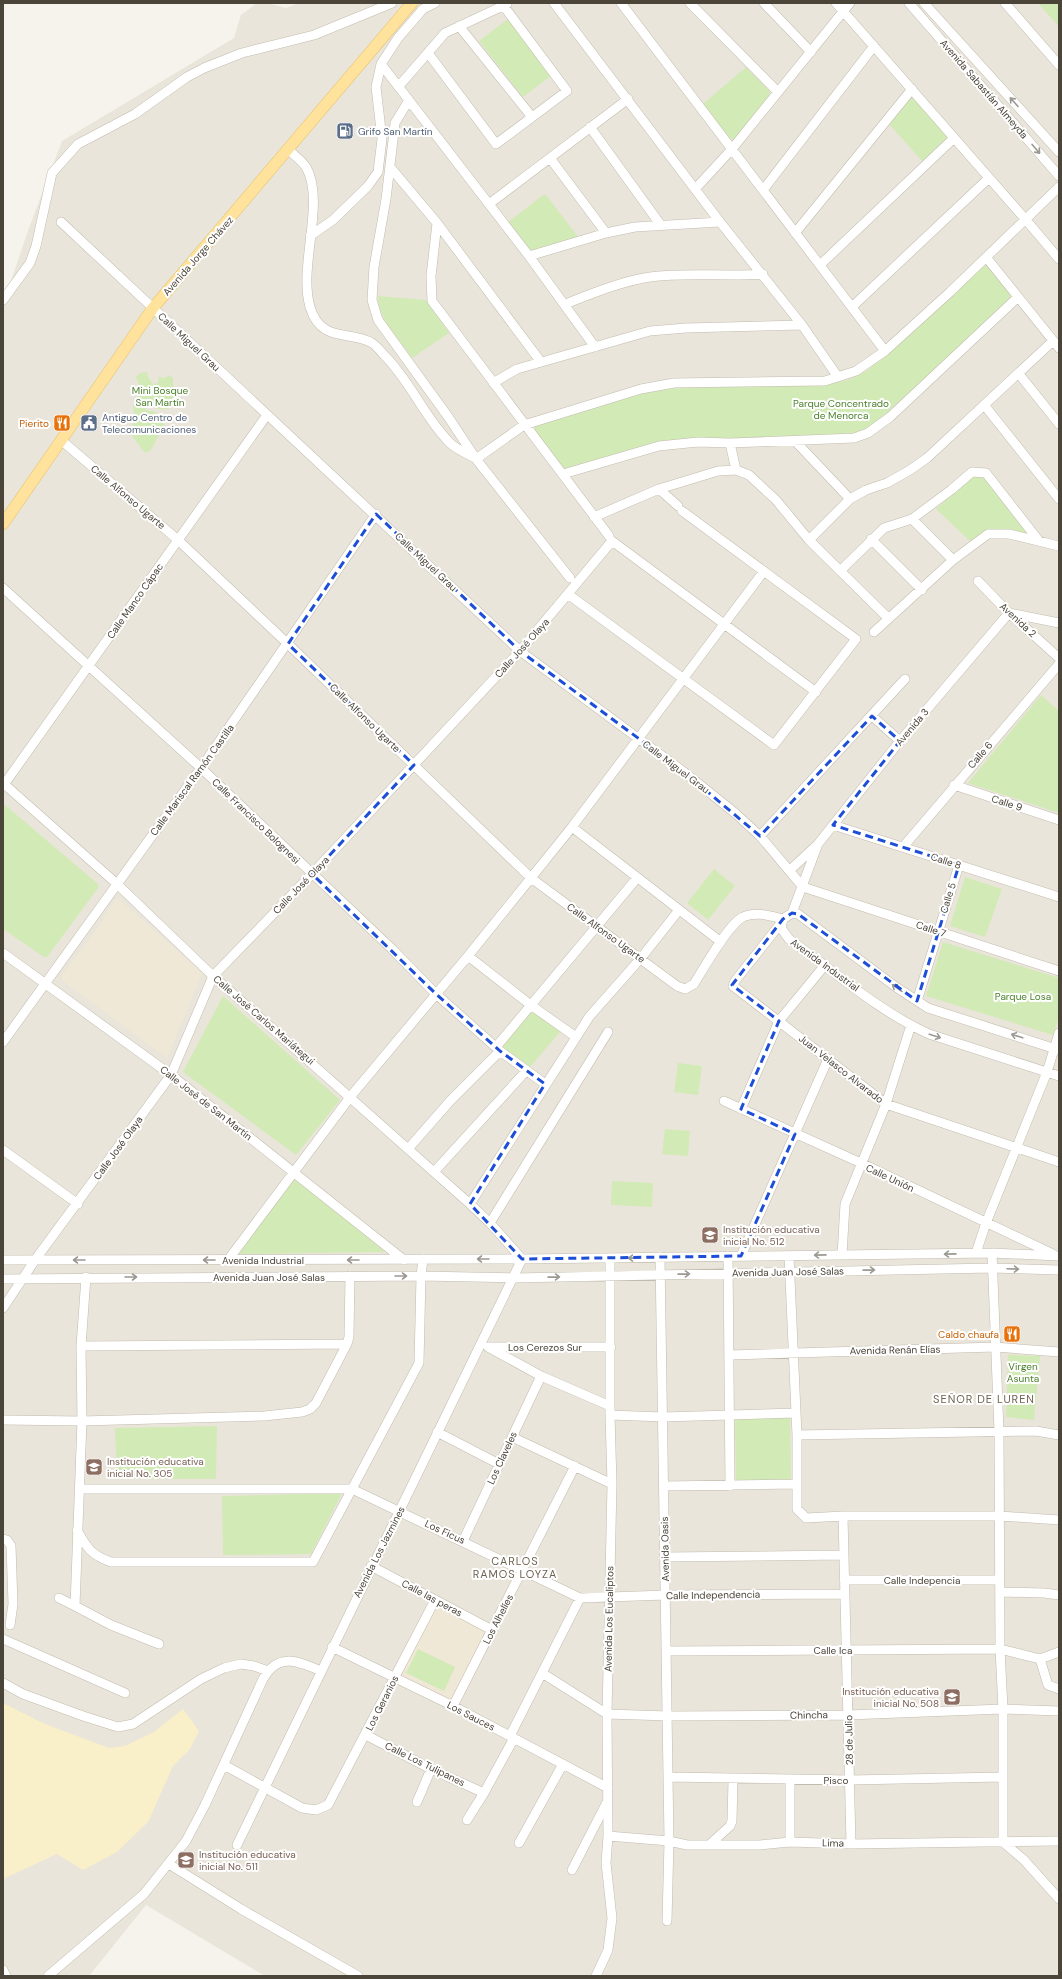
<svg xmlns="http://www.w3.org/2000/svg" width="1062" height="1979" font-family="'DM Sans',sans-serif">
  <rect width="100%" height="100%" fill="#f6f3ec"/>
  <!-- residential -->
  <path fill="#eae5da" d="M257,3H267L286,8L299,3H1059V1976H265L146,1905L89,1976H3V304L29,228L62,141L234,38L241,15Z"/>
  <!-- education -->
  <path fill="#efe8d6" d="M119,899L202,973L167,1058L62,980V975L104,920L103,917L115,900Z
    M436,1605L485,1631L451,1701L399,1676Z"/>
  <!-- green -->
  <path fill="#d2eab5" d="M1038,3H1059V27Z
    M509,18L552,75L523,97L479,41Z
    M746,67L770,92L769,97L736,139H729L703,104Z
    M912,97L917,99L948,135L947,139L923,162L889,124Z
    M543,195H546L578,237L532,251L527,250L507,223Z
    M985,265L991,267L1011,293L1010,299L1005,305L880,419L865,429L846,436L668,440L650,444L565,470L562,468L534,431L535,427L540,424L653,390L710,386L825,385L848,380L868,370L881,358Z
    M378,296L426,300L449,333L412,358C400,340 378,319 378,296Z
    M147,372L148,377L153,384L158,383L159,377L165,378L169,375L173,378L174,401L170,408C156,413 146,403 137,395L141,389L136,377L140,373Z
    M138,401L148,411H154L163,419L164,425L151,450L145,453L132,436L131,428L135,419L133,405Z
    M976,474H981L1026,531V533C1001,540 998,516 971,542L936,509Z
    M1041,695L1059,711V813L968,783Z
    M5,805L98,884V888L47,957H44L3,929V807Z
    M714,869L735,886L708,920L687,903Z
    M965,877L1002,889L985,937L950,926Z
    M943,942L1059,978V1017L1053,1035L926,996Z
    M223,996L340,1100L296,1155L183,1072Z
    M532,1009L560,1032L530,1067L501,1046Z
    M678,1063L702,1066L698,1095L674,1092Z
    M665,1129L690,1131L688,1156L662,1154Z
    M295,1177L385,1252L236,1254Z
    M612,1181L653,1183L652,1207L611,1205Z
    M1008,1355L1040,1356L1034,1420L1006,1417Z
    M735,1416H790L791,1481H736Z
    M217,1426L216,1479H117L115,1428Z
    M342,1493L311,1554L223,1555L222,1496Z
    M418,1649L455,1667L444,1691L406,1673Z"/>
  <!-- sand -->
  <path fill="#f9efc9" d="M3,1703L45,1724L109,1748L125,1746L154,1732L183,1709L199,1731L190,1749L173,1766L148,1822L117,1852L83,1870L57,1854L3,1879Z"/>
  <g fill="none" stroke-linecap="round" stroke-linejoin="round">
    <defs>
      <path id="minor" d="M554,3L720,222L802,325L838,377
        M621,3L885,351
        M690,3L778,92
        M764,3L811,52
        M836,3L1026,220L1059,259
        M909,3L1059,176
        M924,3L1059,152
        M1005,3L1059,65
        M459,26L532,117
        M428,53L496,144L567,91L503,5
        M381,64L529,256L595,347
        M399,86L445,33L507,4
        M409,100L395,123L386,199L374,267L372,300L378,320L449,418L476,459L570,578
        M590,127L660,224
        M289,150C294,155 302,161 306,167C326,202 298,266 310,307C321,344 351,330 372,343C377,346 381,352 385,356C411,382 424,417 450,443C456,449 466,453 473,457
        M550,158L606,233
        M390,167L437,223L541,362
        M696,188L732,149L850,3
        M763,190L874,46
        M489,204L628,99
        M61,222L520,651L684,772L735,813L760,836L803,887
        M437,223L431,276L432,301L609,536
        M795,233L912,89
        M310,236L333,220L368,186L378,172L382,139L376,87L381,64L398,38L423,9L435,3
        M529,256L606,233L635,227L720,222
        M986,257L1059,348
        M820,265L954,138
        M3,300L30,263L36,246L52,173L78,144L135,114L187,77L204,68L242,53L314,35L392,3
        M565,304C591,294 622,281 650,277C687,272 725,277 763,274
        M853,306L989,178
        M1019,374L1059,424
        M493,383L517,369L650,331L686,328L802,325
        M985,406L1059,499
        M61,440L178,540L288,644L531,878L677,986L685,989L694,984C704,968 729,923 743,917C756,911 771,916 783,919
        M795,441L850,499
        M730,443L736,470
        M476,459L524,425L641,389L674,383L825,381L856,371L885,351L950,292L1059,187
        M563,474L659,446L698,442L730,443L854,438L868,433L890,417L1017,298
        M659,489L678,506
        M594,517L659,489L718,471L736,470L749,475L776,500L809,540L888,618
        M912,519L953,560
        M871,539L922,590
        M809,540L850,499L866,490L887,483L910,470L927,458L1053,341
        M840,571L884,528L912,519L951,490L972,472L986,473L1039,541
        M978,581L1009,613L1059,658
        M3,588L201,768L392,949L435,993L500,1051L545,1084
        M569,595L774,745L856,639L682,511
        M874,632L953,560L988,534H1009L1059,546
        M872,716L900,741
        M3,783L117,884L213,976L470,1204L490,1223L522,1259
        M954,785L1059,820
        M3,786L267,415
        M833,825L1059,897
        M572,827L721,942
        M760,836L905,679
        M903,847L1059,664
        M790,870L817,845
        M803,887L1059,971
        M792,913L818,844L900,741L1009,613L1059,623
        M781,923L735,981L733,986L886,1104L1059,1162
        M3,953L171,1075L404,1260
        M468,956L532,1006L576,1037
        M917,1001L959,865
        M3,1042L201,768L376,514
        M496,1047L637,878
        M1059,1050L928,1008L896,987L798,914L792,913L783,919L781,928L789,939C834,971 878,1011 929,1034L1059,1076
        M724,1101L861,1163L1053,1254
        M741,1109L779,1021L825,965
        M408,1149L450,1101L500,1051
        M3,1150L78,1204
        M434,1172L526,1071
        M470,1204L589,1017L641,958L679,910
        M490,1223L608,1032
        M976,1253L986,1223L1047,1072L1059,1033
        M992,1253L999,1431L1000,1649L1003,1709V1842L1024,1860L1059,1899
        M842,1255L845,1204L886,1104L911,1025
        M728,1256L730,1486
        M741,1256L828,1059
        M789,1256L797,1435V1509L806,1518L843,1516H1000L1059,1520
        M660,1257L669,1841L667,1921
        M3,1260L522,1259L992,1253L1059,1256
        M228,1260L351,1096L468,956L572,827L764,571
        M86,1277L81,1346L82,1421L75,1606L111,1625L159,1644
        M515,1278L992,1268L1059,1270
        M3,1279L421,1276L516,1278
        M3,1308L35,1260L171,1075L213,976L312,874L520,651L612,541L816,692
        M81,1346L347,1344
        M488,1347L541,1376L610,1406
        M489,1347H611
        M730,1355L995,1347L1059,1352
        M610,1415L663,1417L796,1413
        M3,1420L82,1421L264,1416L302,1412L310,1409L316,1403L347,1344L349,1337L350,1276
        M437,1432L499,1464
        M797,1435L1036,1431L1059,1435
        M512,1437L612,1484
        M664,1486L797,1484
        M80,1489H352L419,1363L421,1276L423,1259
        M843,1516L851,1844
        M77,1530C87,1548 91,1555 111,1562H313L352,1489L580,1598L666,1595L845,1594
        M3,1539L7,1540L11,1546L13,1604L10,1625
        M463,1541L541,1376
        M665,1557L844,1555
        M371,1566L492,1630
        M844,1580H999
        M1000,1592L1044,1593L1059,1595
        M59,1598L75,1606
        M3,1639L125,1693
        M332,1647L453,1706L608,1788
        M666,1651L1000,1649L1040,1659
        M1059,1652L1040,1659L1048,1685L1059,1689
        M542,1673L607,1714L668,1716L848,1715L1003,1709L1059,1711
        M3,1683L23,1694L83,1716L118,1727L133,1724L201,1679L224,1668L241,1664L254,1666L268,1671
        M453,1706L575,1466
        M366,1735L431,1769L484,1793
        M510,1736L580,1598
        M224,1765L302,1808L316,1810L328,1805L435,1600
        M668,1777L850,1780L1003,1777
        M790,1780V1842
        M417,1802L431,1769
        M467,1820L484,1793L514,1738
        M608,1836L669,1841L687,1845H760L790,1842L851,1844L1059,1841
        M519,1843L563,1764
        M237,1845L522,1259
        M709,1845L730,1826L732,1821L733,1780
        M169,1864L241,1909L358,1976
        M572,1870L606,1804
        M3,1970L6,1976
        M48,1976L144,1894L186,1841L205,1805L263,1679C278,1652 297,1661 321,1671
        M596,1976L608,1950L612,1918L606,1863L608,1836L607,1714L612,1484L610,1415V1258"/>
      <path id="major" d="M3,524L153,308L412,3"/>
    </defs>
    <!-- minor casing -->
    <use href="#minor" stroke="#c2bbae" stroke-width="10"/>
    <!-- major casing -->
    <use href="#major" stroke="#e6c16a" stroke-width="12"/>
    <!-- minor -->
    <use href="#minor" stroke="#fff" stroke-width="9"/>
    <!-- major -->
    <use href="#major" stroke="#ffe39c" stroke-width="11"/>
  </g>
  <!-- one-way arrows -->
  <defs><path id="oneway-shaft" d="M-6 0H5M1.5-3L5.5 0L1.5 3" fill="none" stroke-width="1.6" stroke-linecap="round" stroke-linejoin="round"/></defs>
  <g stroke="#9c9892">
    <use href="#oneway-shaft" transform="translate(1014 102) rotate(-132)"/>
    <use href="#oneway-shaft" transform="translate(1036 149) rotate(49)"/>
    <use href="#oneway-shaft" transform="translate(897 988) rotate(-145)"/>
    <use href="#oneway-shaft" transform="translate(935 1036) rotate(18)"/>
    <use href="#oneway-shaft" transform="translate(1017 1036) rotate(-162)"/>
    <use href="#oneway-shaft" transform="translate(950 1254) rotate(179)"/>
    <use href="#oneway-shaft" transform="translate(820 1255) rotate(179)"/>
    <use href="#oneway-shaft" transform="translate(634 1258) rotate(179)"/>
    <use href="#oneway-shaft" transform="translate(483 1259) rotate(180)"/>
    <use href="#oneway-shaft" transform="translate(79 1260) rotate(180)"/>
    <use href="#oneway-shaft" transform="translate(209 1260) rotate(180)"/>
    <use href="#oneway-shaft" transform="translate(353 1260) rotate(180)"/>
    <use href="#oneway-shaft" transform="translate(1013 1269) rotate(2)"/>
    <use href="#oneway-shaft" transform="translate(869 1270) rotate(-1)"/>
    <use href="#oneway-shaft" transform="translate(684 1274) rotate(-1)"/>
    <use href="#oneway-shaft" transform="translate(401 1276)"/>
    <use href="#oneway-shaft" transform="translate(131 1277)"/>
    <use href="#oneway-shaft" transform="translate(554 1277) rotate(-1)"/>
  </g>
  <!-- marked area -->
  <path fill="none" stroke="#1d4ed8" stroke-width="3" stroke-dasharray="8 5" stroke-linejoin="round" d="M376,514L520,651L684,772L760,836L872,716L900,741L833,825L959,865L917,1001L798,914L792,913L783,919L732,985L779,1021L741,1109L795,1134L741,1256L522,1259L470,1204L545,1084L500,1051L435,993L312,874L414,765L288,644Z"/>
  <!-- icons -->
  <defs>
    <symbol id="fuel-square" viewBox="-11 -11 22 22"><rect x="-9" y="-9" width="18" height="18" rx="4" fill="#5c6f8a" stroke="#fff"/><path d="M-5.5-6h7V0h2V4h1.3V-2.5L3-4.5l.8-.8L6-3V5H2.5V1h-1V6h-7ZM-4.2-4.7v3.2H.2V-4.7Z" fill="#fff"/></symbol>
    <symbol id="restaurant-square" viewBox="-11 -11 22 22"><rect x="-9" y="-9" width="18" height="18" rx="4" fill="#e8710a" stroke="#fff"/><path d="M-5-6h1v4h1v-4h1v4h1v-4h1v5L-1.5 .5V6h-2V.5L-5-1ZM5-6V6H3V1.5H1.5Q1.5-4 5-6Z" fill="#fff"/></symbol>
    <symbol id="civic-square" viewBox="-11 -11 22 22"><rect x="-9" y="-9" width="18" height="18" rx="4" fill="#5c6f8a" stroke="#fff"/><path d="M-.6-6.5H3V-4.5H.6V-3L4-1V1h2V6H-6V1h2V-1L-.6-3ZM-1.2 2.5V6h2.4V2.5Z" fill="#fff"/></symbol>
    <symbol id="school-square" viewBox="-11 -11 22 22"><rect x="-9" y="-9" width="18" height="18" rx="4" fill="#8d6e63" stroke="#fff"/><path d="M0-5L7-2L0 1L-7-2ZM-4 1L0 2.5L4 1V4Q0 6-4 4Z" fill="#fff"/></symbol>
  </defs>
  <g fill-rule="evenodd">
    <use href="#fuel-square" x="335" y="121" width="20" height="20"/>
    <use href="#restaurant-square" x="52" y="413" width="20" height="20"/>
    <use href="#civic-square" x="79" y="413" width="20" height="20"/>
    <use href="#school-square" x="700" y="1225" width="20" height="20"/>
    <use href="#restaurant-square" x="1002" y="1324" width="20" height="20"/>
    <use href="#school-square" x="84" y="1457" width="20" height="20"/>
    <use href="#school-square" x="942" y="1687" width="20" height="20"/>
    <use href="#school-square" x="176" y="1850" width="20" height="20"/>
  </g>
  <g text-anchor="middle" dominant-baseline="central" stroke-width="4" stroke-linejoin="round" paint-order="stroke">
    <!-- street labels -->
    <g font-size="10" fill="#4b4439" stroke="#fff">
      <text transform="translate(984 89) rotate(49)">Avenida Sabastián Almeyda</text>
      <text transform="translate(198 256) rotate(-49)">Avenida Jorge Chávez</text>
      <text transform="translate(189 342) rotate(43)">Calle Miguel Grau</text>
      <text transform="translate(128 497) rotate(40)">Calle Alfonso Ugarte</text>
      <text transform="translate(426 562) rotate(43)">Calle Miguel Grau</text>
      <text transform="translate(135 601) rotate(-55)">Calle Manco Cápac</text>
      <text transform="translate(1018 620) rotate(43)">Avenida 2</text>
      <text transform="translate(522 648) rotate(-48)">Calle José Olaya</text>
      <text transform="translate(365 718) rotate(44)">Calle Alfonso Ugarte</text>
      <text transform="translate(912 727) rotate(-50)">Avenida 3</text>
      <text transform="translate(980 755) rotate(-49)">Calle 6</text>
      <text transform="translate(676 767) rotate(37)">Calle Miguel Grau</text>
      <text transform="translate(192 780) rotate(-54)">Calle Mariscal Ramón Castilla</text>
      <text transform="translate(1007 803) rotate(18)">Calle 9</text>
      <text transform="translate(256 821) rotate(44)">Calle Francisco Bolognesi</text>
      <text transform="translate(946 861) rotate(18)">Calle 8</text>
      <text transform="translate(301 885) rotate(-46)">Calle José Olaya</text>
      <text transform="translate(948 898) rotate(-73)">Calle 5</text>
      <text transform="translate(931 929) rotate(18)">Calle 7</text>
      <text transform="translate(606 933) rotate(36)">Calle Alfonso Ugarte</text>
      <text transform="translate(825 965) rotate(36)">Avenida Industrial</text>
      <text transform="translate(264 1020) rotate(41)">Calle José Carlos Mariátegui</text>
      <text transform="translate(841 1069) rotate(38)">Juan Velasco Alvarado</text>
      <text transform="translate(206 1103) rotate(38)">Calle José de San Martín</text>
      <text transform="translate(118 1148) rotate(-54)">Calle José Olaya</text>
      <text transform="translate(890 1178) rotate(25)">Calle Unión</text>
      <text x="263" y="1260">Avenida Industrial</text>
      <text transform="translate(788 1272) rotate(-1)">Avenida Juan José Salas</text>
      <text x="269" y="1277">Avenida Juan José Salas</text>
      <text x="545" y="1347">Los Cerezos Sur</text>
      <text transform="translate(895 1350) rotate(-1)">Avenida Renán Elías</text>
      <text transform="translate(502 1458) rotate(-65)">Los Claveles</text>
      <text transform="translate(445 1532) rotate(25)">Los Ficus</text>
      <text transform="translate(665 1549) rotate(-91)">Avenida Oasis</text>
      <text transform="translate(379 1552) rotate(-63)">Avenida Los Jazmines</text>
      <text x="922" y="1580">Calle Indepencia</text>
      <text transform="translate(713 1595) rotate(-1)">Calle Independencia</text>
      <text transform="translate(432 1598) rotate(28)">Calle las peras</text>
      <text transform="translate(498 1619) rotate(-63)">Los Alhelíes</text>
      <text transform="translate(609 1619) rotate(-89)">Avenida Los Eucaliptos</text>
      <text x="833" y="1650">Calle Ica</text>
      <text transform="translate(382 1703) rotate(-63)">Los Geranios</text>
      <text transform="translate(809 1715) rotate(-1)">Chincha</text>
      <text transform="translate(471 1716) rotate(27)">Los Sauces</text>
      <text transform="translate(849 1740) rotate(-91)">28 de Julio</text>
      <text transform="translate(425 1764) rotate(26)">Calle Los Tulipanes</text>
      <text x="836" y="1780">Pisco</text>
      <text transform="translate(833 1843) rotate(1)">Lima</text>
    </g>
    <!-- service labels -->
    <g font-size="10" fill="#4e5e75" stroke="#fff" text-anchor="start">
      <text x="358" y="131">Grifo San Martín</text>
      <text x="102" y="417">Antiguo Centro de<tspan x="102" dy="12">Telecomunicaciones</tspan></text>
    </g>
    <!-- park labels -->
    <g font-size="10" fill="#4a7f2a" stroke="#fff">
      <text x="160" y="390">Mini Bosque<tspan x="160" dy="12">San Martín</tspan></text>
      <text x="841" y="403">Parque Concentrado<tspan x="841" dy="12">de Menorca</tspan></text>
      <text x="1023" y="996">Parque Losa</text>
      <text x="1023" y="1366">Virgen<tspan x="1023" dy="12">Asunta</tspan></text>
    </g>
    <!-- food labels -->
    <g font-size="10" fill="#c56008" stroke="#fff" text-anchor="end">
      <text x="49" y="423">Pierito</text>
      <text x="999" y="1334">Caldo chaufa</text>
    </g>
    <!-- education labels -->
    <g font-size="10" fill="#785e54" stroke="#fff" text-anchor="start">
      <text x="723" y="1229">Institución educativa<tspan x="723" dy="12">inicial No. 512</tspan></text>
      <text x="107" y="1461">Institución educativa<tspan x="107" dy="12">inicial No. 305</tspan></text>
      <text x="939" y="1691" text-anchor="end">Institución educativa<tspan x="939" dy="12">inicial No. 508</tspan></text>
      <text x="199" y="1854">Institución educativa<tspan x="199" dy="12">inicial No. 511</tspan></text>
    </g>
    <!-- neighbourhood labels -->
    <g font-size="11" letter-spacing="1" fill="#6e6250" stroke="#fff">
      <text x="984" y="1399">SEÑOR DE LUREN</text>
      <text x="515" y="1561">CARLOS<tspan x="515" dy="13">RAMOS LOYZA</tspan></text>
    </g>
  </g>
  <!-- border -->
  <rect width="1062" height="1979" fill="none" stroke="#4b4439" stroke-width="8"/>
</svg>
